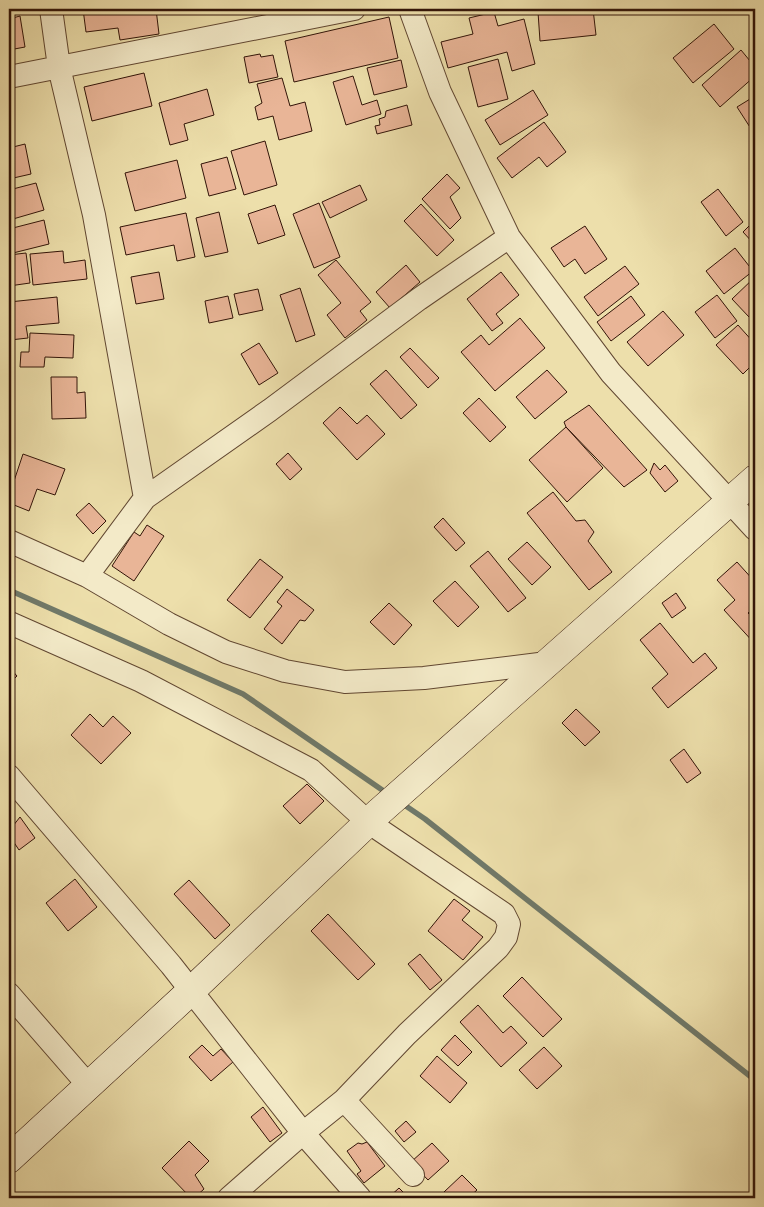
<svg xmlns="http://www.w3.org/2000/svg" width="764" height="1207" font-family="'IM FELL Double Pica',serif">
  <rect width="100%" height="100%" fill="#eddfab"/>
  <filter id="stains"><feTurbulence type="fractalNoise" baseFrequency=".004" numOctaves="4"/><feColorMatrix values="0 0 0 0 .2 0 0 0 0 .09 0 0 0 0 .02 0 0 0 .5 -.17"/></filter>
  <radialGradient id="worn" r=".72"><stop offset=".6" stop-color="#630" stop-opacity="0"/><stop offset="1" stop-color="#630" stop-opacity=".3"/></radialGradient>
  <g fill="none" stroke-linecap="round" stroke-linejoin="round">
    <!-- stream -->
    <path stroke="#707969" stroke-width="5.5" d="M9,590L243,694L388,794
      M400,802L425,819L755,1080"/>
  </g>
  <!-- building -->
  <path fill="#e9b597" stroke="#321408" d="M83,9H156L159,34L120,40L118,28L86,32Z
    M570,9H593L596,35L540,41L538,12Z
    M494,12L498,26L524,19L535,64L512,71L507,52L448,68L441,42L473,34L469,18Z
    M20,16L25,47L9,50V19Z
    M389,17L398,58L294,82L285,41Z
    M714,24L734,49L693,83L673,58Z
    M741,50L755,67V76L720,107L702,85Z
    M260,54L261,57L273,55L278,77L249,83L244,57Z
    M498,59L508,99L478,107L468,67Z
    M401,60L407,87L374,95L367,68Z
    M144,73L152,106L92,121L84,87Z
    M353,76L362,105L377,100L381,114L346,125L333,82Z
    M282,78L290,106L305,102L312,131L279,140L273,116L258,120L255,107L262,103L257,84Z
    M207,89L214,115L184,124L188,140L170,145L159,103Z
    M533,90L548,115L500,145L485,120Z
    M755,96V135L737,107Z
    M407,105L412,125L377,134L375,126L380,125L379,119L385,117L386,111Z
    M544,122L566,152L547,167L539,157L512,178L497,158Z
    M265,141L277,185L244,195L231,151Z
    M25,144L31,174L9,179V148Z
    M227,157L236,189L209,196L201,164Z
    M177,160L186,198L135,211L125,173Z
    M447,174L460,188L450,197L461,218L450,229L422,199Z
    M36,183L44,210L13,219L9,203V190Z
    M360,185L367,200L330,218L322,202Z
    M718,189L743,222L726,236L701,202Z
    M319,203L340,257L314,268L293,214Z
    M421,204L454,240L437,256L404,221Z
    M275,205L285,235L258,244L248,214Z
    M219,212L228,252L205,257L196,218Z
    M186,213L195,257L177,261L174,245L126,255L120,227Z
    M44,220L49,244L9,254V229Z
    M755,220V245L743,232Z
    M585,226L607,259L585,274L575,259L564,267L551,248Z
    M735,248L753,271L724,294L706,271Z
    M63,251L64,263L85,260L87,279L33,285L30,254Z
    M26,253L30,283L9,286V255Z
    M336,260L371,302L360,311L367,320L345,338L327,315L341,303L318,275Z
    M406,265L420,282L390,308L376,292Z
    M625,266L639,284L598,316L584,297Z
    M159,272L164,299L136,304L131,277Z
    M501,272L519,295L496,314L503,323L492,331L467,299Z
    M755,277V311L749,317L732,299Z
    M300,288L315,335L296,342L280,295Z
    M258,289L263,310L239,315L234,294Z
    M717,295L737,321L715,338L695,312Z
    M228,296L233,318L209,323L205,301Z
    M631,296L645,315L611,341L597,322Z
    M57,297L59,323L26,326L28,338L10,340L9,302Z
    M663,311L684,335L648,366L627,342Z
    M520,318L545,348L495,391L461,352L481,335L489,345Z
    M738,325L755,344V362L743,374L716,345Z
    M30,333L74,335L73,358L45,357L44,367H20L21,352H29Z
    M259,343L278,373L259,385L241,354Z
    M410,348L439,378L428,388L400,357Z
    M386,370L417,405L401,419L370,384Z
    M547,370L567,392L535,419L516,397Z
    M51,377H77V393L85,392L86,418L52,419Z
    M479,398L506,427L490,442L463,413Z
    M589,405L647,470L624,487L566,427L564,422Z
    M340,407L357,424L367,415L385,434L357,460L323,423Z
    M566,427L603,468L567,502L529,460Z
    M288,453L302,469L290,480L276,464Z
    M23,454L65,469L55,495L37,489L29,511L9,503V496Z
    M654,463L660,470L665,465L678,481L665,492L650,473Z
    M553,492L576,521L585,520L594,532L588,541L612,572L589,590L527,513Z
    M89,503L106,521L93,534L76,515Z
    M443,518L465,543L456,551L434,527Z
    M147,525L164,536L134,581L112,566L134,532L140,536Z
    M527,542L551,567L532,585L508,559Z
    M488,551L526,598L508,612L470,566Z
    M260,559L283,577L250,618L227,600Z
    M737,562L755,582V606L748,613L755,620V644L724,610L735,600L717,580Z
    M455,581L479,607L458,627L433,601Z
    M287,589L314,610L305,621L300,620L282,644L264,629L282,606L277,602Z
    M676,593L686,608L672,618L662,603Z
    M389,603L412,625L394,645L370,622Z
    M660,623L693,663L705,653L717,668L668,708L652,688L668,674L640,640Z
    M9,667L17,676L9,684Z
    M576,709L600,732L585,746L562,723Z
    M90,714L103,727L113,716L131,733L101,764L71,735Z
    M684,749L701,773L687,783L670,760Z
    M307,784L324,801L300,824L283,806Z
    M20,817L35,838L19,850L9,835V831Z
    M75,879L97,907L68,931L46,903Z
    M189,880L230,925L215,939L174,894Z
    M454,899L470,911L462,920L483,937L463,960L428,931Z
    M328,914L375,964L358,980L311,931Z
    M420,954L442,980L430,990L408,964Z
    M522,977L562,1019L543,1037L503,996Z
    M478,1005L503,1033L511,1026L527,1043L501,1067L460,1022Z
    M455,1035L472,1052L458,1066L441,1050Z
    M202,1045L213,1056L221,1049L233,1062L211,1081L189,1057Z
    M544,1047L562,1066L537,1089L519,1070Z
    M437,1056L467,1083L450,1103L420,1076Z
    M263,1107L282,1133L270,1142L251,1117Z
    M406,1121L416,1132L404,1142L395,1131Z
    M189,1141L209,1161L195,1175L204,1189L194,1198H191L162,1168Z
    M367,1142L385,1166L364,1183L357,1174L361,1171L347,1151L358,1143L362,1144Z
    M432,1143L449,1161L428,1180L411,1162Z
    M462,1175L477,1190L468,1198H450L444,1192Z
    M399,1188L409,1198H388Z"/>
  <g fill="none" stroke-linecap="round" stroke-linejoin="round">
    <defs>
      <path id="street" d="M51,9L59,67L94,215L145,498
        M410,9L440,92L509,237L611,373L755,529
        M9,77L354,9
        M9,541L87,576L169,624L226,652L285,671L345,682L424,678L547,663
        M87,576L145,498L270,410L419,299L509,237
        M9,624L10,623L141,681L311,770L368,822L504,914L509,924L506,937L498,948L407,1034L344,1100
        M9,776L171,965L303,1133L360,1198
        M9,994L89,1086
        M229,1198L303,1133L344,1100L413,1175"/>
      <path id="secondary" d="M9,1159L192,990L379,812L755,479"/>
    </defs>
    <!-- street casing -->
    <use href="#street" stroke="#614731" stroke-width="24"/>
    <!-- secondary casing -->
    <use href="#secondary" stroke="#321408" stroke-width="29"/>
    <!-- street -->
    <use href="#street" stroke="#f3eac8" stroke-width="22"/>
    <!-- secondary -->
    <use href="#secondary" stroke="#f3eac8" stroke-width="28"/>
  </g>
  <!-- margin -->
  <rect width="764" height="1207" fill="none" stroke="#eddfab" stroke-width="30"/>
  <rect x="10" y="10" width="744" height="1187" fill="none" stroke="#321408" stroke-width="2.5"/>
  <rect x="15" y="15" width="734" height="1177" fill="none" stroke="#321408"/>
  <rect width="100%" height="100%" filter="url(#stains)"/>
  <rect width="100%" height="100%" fill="url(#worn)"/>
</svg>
